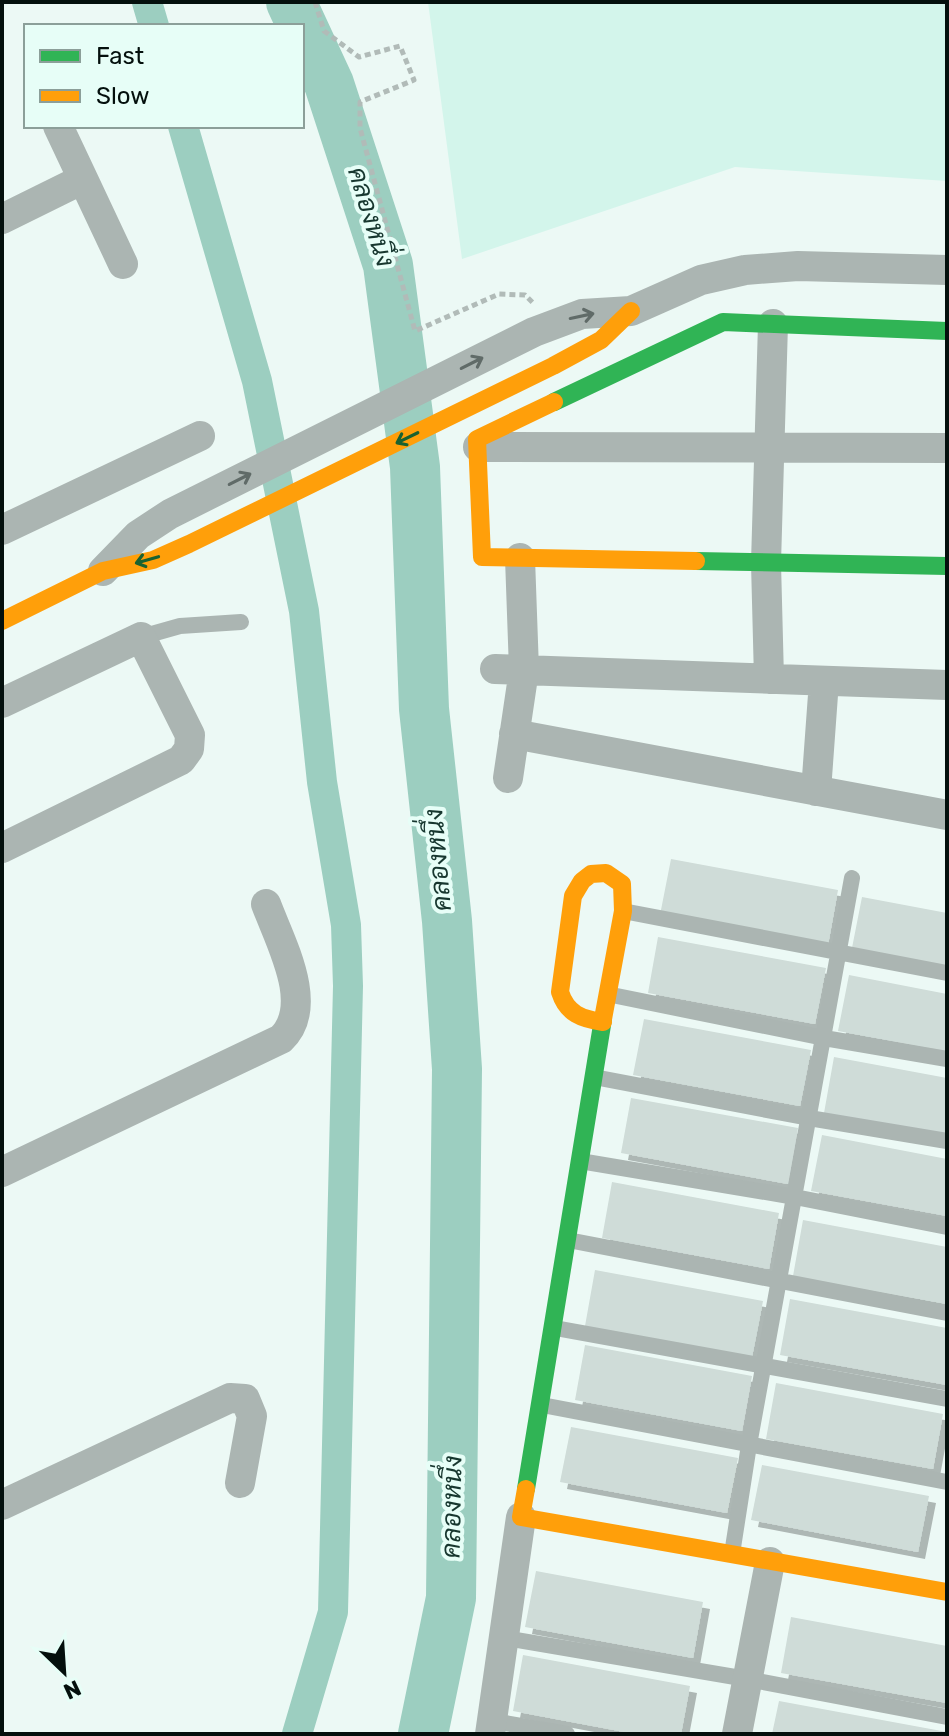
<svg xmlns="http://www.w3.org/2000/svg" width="949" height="1736" font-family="Rubik,Sarabun,sans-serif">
  <defs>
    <filter id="shadow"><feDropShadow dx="7" dy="7" stdDeviation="0" flood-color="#0004"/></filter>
  </defs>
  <rect width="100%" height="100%" fill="#ecf9f5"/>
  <!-- green -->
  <path fill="#d3f5eb" d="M428,2H947V181L735,167L462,259Z"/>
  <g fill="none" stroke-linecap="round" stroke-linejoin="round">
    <!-- canal -->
    <path stroke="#9ccec0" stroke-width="30" d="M147,2L154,26
      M183,126L257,381L304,611L322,782L346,925L348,986L333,1612L297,1734"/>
    <!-- river -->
    <path stroke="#9ccec0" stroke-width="50" d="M291,2L329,84L388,265L415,467L424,709L447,921L457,1069L451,1598L423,1734"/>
  </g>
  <!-- building -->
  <path fill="#cfdcd8" filter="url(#shadow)" d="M671,859L838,890L828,945L660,915Z
    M862,897L947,913V970L851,953Z
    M658,937L826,968L815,1024L648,993Z
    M849,975L947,994V1051L838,1031Z
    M644,1019L811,1050L800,1106L633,1075Z
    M834,1057L947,1078V1135L824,1113Z
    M631,1098L798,1128L788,1184L621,1153Z
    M822,1135L947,1159V1216L811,1191Z
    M612,1182L779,1213L769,1269L602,1238Z
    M803,1220L947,1247V1304L793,1276Z
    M595,1270L763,1301L752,1357L585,1326Z
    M790,1299L947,1328V1385L780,1355Z
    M585,1345L752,1376L742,1431L575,1400Z
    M776,1383L943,1414L933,1469L766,1439Z
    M571,1427L738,1458L727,1513L560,1482Z
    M762,1465L929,1496L918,1552L751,1520Z
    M536,1571L703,1602L693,1658L525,1627Z
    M791,1617L947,1646V1703L781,1673Z
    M523,1655L690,1686L681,1734H635L513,1711Z
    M779,1701L947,1732V1734H772Z"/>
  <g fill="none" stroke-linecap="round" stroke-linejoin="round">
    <!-- path -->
    <path stroke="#b1bbb8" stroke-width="5" stroke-dasharray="6 4" stroke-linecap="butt" d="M315,2L324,31L359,57L400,46L414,80L360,102V128L415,331L499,294L525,295L534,304"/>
    <!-- lane -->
    <path stroke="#abb5b2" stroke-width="16" d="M141,637L180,626L241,622
      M623,911L947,973
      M607,994L824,1038L947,1059
      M594,1077L809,1118L947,1141
      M580,1161L795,1197L947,1227
      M568,1240L947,1313
      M555,1328L947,1399
      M542,1405L947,1482
      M732,1554L749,1445L852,878
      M505,1638L747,1679L947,1717
      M493,1721L567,1734"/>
    <!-- street -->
    <path stroke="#abb5b2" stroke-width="30" d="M58,126L83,179
      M2,219L83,179L123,264
      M478,447L947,448
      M2,530L200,436
      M103,571L138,535L170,514L534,332L582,314L631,311L701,280L745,270L798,266L947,270
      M495,669L947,685
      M769,679L766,563L773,324
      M2,703L141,637L190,735L189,749L181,760L2,848
      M514,734L947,815
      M508,778L524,670L520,558
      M816,791L824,681
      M2,1172L281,1039C316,1006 280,942 266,904
      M2,1505L230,1398L245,1399L252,1416L240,1483
      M490,1734L521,1517
      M737,1734L770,1562"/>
    <!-- fast -->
    <path stroke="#30b455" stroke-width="18" d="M554,402L723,322L947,331
      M696,561L947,566
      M526,1489L603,1019"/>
    <!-- slow -->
    <path stroke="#ff9f0a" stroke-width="18" d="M554,402L477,439L482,557L696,561
      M2,621L103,571L153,560L189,544L553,366L601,340L631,311
      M603,1022C582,1019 567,1014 560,992L573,896L582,881L591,874L606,873L622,884L623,911L603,1019
      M526,1489L521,1517L947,1592"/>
  </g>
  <!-- one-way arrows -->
  <defs><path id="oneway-shaft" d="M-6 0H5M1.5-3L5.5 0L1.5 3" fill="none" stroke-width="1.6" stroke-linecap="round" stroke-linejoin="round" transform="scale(2)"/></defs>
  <g stroke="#606b68">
    <use href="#oneway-shaft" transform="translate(582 316) rotate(-12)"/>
    <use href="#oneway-shaft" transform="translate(472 363) rotate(-27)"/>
    <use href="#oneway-shaft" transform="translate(240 479) rotate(-27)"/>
  </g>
  <g stroke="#1a6231">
    <use href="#oneway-shaft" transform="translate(407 438) rotate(154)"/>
    <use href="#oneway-shaft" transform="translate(147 560) rotate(164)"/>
  </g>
  <g text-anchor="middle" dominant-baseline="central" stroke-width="8" stroke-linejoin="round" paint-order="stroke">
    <!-- water labels -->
    <g font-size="26" font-style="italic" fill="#17372f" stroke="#e7fef7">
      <text transform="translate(371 217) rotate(73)">คลองหนึ่ง</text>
      <text transform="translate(438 860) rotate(-95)">คลองหนึ่ง</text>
      <text transform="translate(452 1507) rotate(-89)">คลองหนึ่ง</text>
    </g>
  </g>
  <!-- border -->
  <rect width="949" height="1736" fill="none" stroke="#04100d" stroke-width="8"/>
  <!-- legend -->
  <rect x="24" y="24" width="280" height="104" fill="#e7fef7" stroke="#8c9f99" stroke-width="2"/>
  <rect x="40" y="50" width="40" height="12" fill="#30b455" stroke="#8c9f99" stroke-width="2"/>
  <text x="96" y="64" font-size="24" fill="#04100d">Fast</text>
  <rect x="40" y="90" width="40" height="12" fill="#ff9f0a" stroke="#8c9f99" stroke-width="2"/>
  <text x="96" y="104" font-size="24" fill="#04100d">Slow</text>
  <!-- north arrow -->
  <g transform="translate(64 1672) rotate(155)" stroke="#e7fef7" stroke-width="6" paint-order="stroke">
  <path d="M0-6L14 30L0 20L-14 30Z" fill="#04100d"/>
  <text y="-12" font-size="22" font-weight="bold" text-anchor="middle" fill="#04100d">N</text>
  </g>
</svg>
